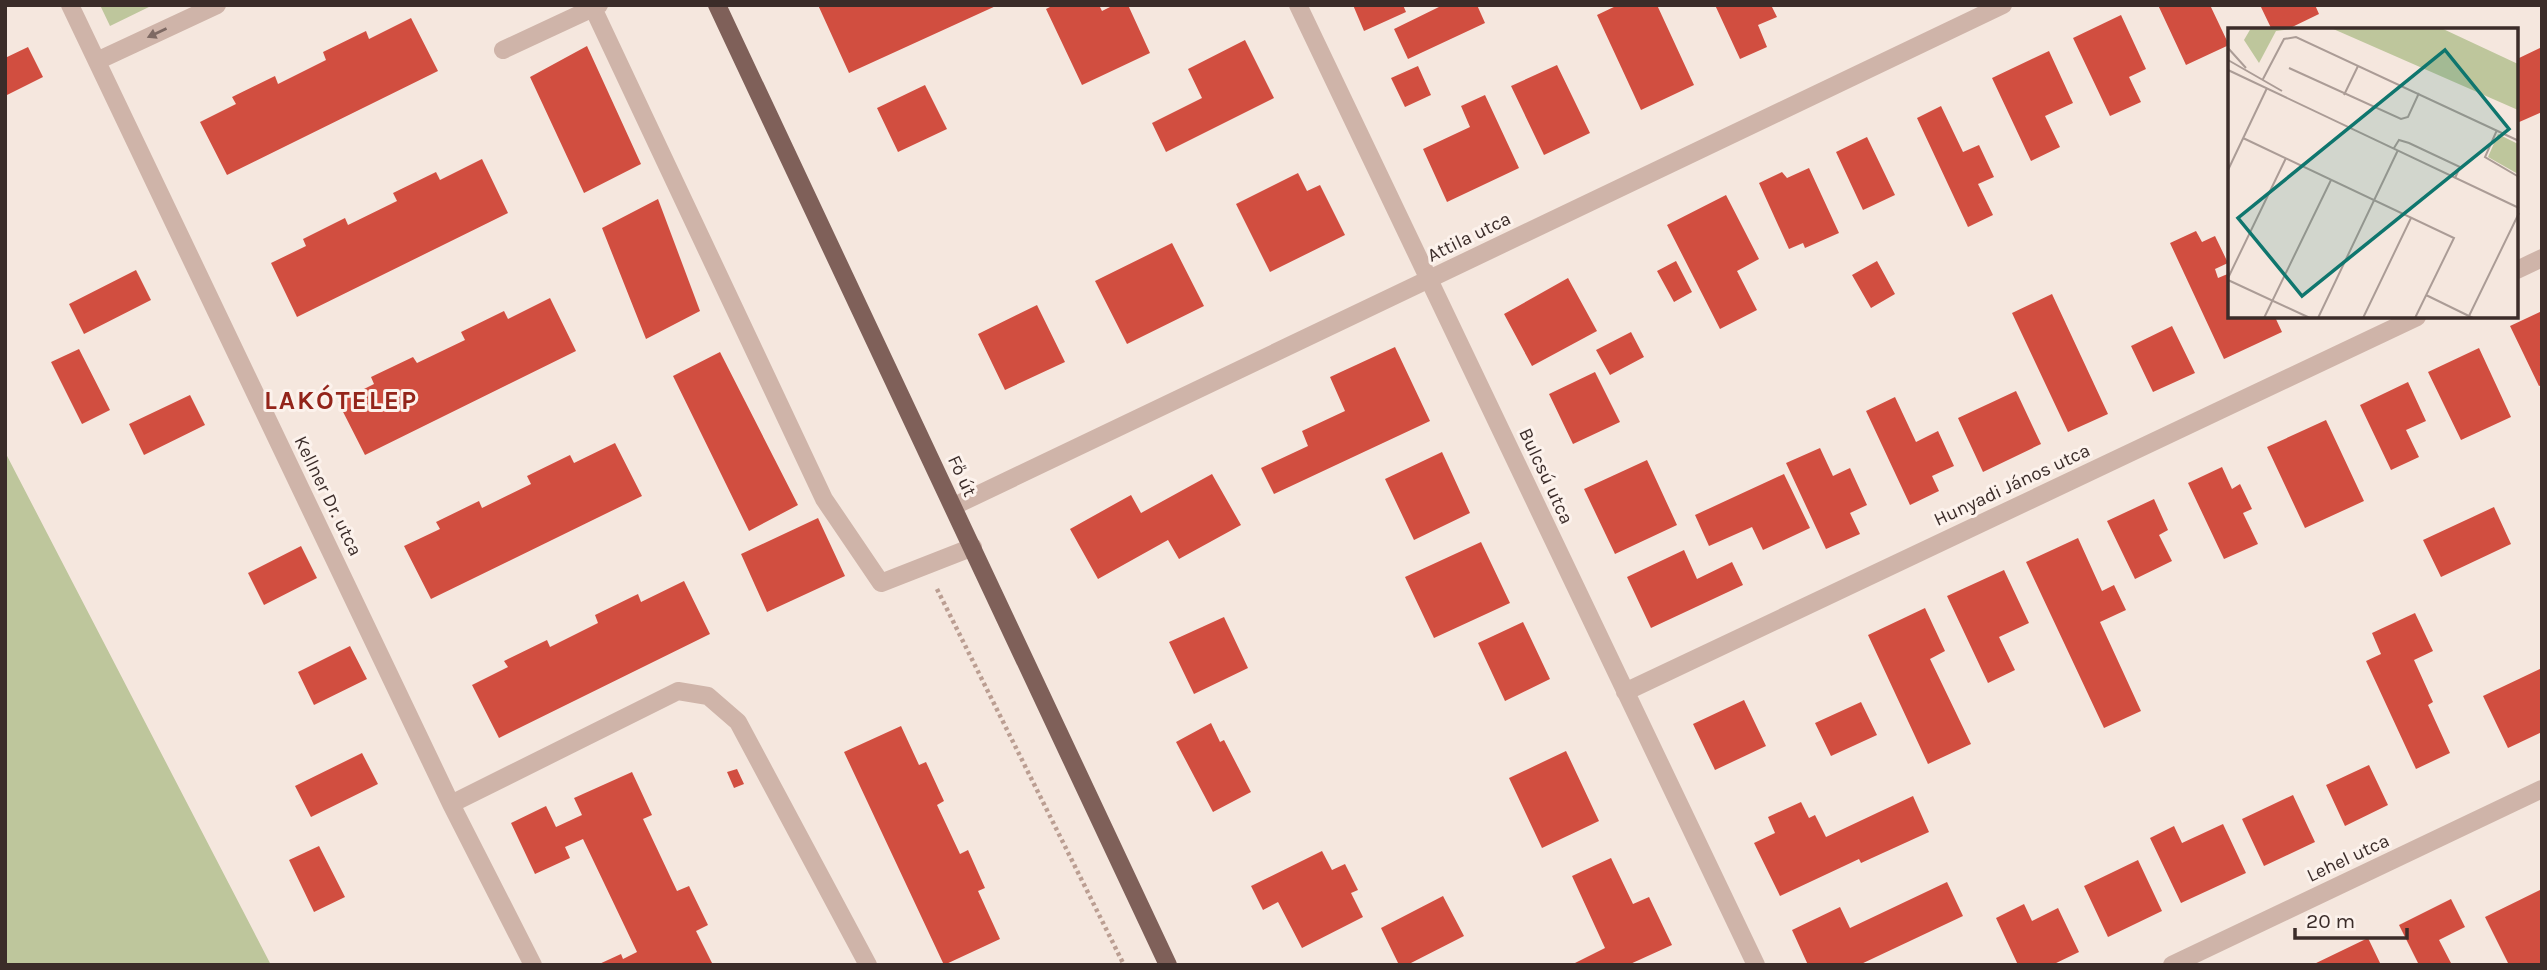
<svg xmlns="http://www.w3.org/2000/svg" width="2547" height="970" font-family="Karla,sans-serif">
  <rect width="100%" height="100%" fill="#f5e7de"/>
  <!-- green -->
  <path fill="#bec69c" d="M100,5H153L110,26Z
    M5,452L271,965H5Z"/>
  <!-- building -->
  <path fill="#d14e40" d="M818,5H998L849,73Z
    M1054,5H1099L1102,11L1114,5H1128L1150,53L1082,85L1046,9Z
    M1353,5H1403L1406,12L1364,31Z
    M1443,5H1477L1485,23L1408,59L1394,29Z
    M1618,5H1657L1694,85L1641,110L1597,15Z
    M1715,5H1771L1777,17L1758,25L1767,47L1740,59Z
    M2158,5H2210L2229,45L2186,65Z
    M2260,5H2315L2319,14L2286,30H2272Z
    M2121,15L2146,69L2129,77L2141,102L2110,116L2073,38Z
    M411,18L438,71L227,175L200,122L236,104L232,97L275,76L278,84L326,60L323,52L366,31L369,39Z
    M1245,40L1274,98L1166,152L1152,123L1202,98L1188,69Z
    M587,46L641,164L584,193L530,77Z
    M28,47L43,77L5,96V58Z
    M2542,47V112L2517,123V59Z
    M2049,51L2073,103L2045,116L2060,147L2031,161L1992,78Z
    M1557,65L1590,133L1544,155L1511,86Z
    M1418,66L1431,95L1405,107L1391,78Z
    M925,85L947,129L898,152L877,108Z
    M1485,95L1519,168L1447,202L1423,149L1470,127L1461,106Z
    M1941,106L1963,152L1979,145L1994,177L1978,184L1993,215L1968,227L1917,118Z
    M1867,137L1895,195L1863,210L1836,152Z
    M482,159L508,213L297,317L271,263L306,246L303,239L345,218L348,225L397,201L393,193L436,172L440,180Z
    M1809,168L1839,233L1805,248L1803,243L1789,249L1759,183L1782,172L1787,178Z
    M1298,173L1307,191L1320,185L1345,235L1270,272L1236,204Z
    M1726,195L1759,259L1737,271L1757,310L1720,329L1667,225Z
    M658,199L700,311L646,339L602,228Z
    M2196,231L2202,242L2215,236L2228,263L2215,269L2218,278L2230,273V317H2275L2282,332L2224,359L2170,243Z
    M1172,243L1204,306L1127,344L1095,281Z
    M1676,261L1692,292L1674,302L1657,271Z
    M1877,261L1895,294L1871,308L1852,275Z
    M136,270L151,300L84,334L69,304Z
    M1568,278L1597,331L1532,366L1504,314Z
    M2052,294L2108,414L2068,432L2012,313Z
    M550,298L576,351L365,455L338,402L374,384L371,377L413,357L417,363L465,340L461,332L504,311L508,319Z
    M1037,305L1065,362L1005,390L978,334Z
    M2542,311V385L2539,386L2510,326Z
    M2172,326L2195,373L2153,392L2131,346Z
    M1631,332L1644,357L1610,375L1596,350Z
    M1395,347L1430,421L1274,494L1261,468L1308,446L1302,431L1345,411L1330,377Z
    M2479,348L2511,417L2461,440L2428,372Z
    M79,349L110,410L82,424L51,362Z
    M720,352L798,505L749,531L673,376Z
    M1595,372L1620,422L1573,444L1549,394Z
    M2408,382L2426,421L2406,430L2419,457L2391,470L2360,405Z
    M2016,391L2041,444L1983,472L1958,418Z
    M190,395L205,425L144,455L129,424Z
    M1895,397L1916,442L1938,431L1954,466L1932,476L1939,491L1910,505L1866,411Z
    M2326,420L2364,501L2305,528L2267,447Z
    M615,443L642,496L431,599L404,546L440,529L436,522L479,501L482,508L531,484L527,476L570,455L574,463Z
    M1820,448L1833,476L1850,468L1867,505L1850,513L1860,534L1826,549L1786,463Z
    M1442,452L1470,513L1414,540L1385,479Z
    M1647,460L1677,525L1615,554L1584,489Z
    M2222,467L2232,489L2240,484L2252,509L2243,513L2258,544L2224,559L2188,483Z
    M1212,474L1241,525L1179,559L1168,540L1098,579L1070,529L1131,495L1141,513Z
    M1784,474L1810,528L1763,550L1752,527L1709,546L1695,515Z
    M2154,499L2168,530L2159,535L2172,561L2135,579L2107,521Z
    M2494,507L2511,544L2441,577L2423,540Z
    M818,518L845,576L767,612L741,554Z
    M2078,538L2102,591L2114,585L2126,610L2100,622L2141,711L2104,728L2026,562Z
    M1481,542L1510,603L1434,638L1405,577Z
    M301,546L317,578L264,605L248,573Z
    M1684,550L1697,579L1732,562L1743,585L1651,628L1627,577Z
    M2004,570L2029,623L1999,637L2015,670L1988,683L1947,596Z
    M684,581L710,634L499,738L472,685L508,667L504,661L547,640L550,647L598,623L595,615L638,594L641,602Z
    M1925,608L1945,651L1930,659L1971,744L1928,764L1868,635Z
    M2415,613L2433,651L2414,660L2433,702L2428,705L2450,753L2416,769L2366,661L2381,654L2372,633Z
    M1224,617L1248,668L1194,694L1169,642Z
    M1523,622L1550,679L1505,701L1478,643Z
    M350,646L367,679L314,705L298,672Z
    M2542,668V732L2508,748L2483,696Z
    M1744,700L1766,746L1715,770L1693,724Z
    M1861,702L1877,735L1831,756L1815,723Z
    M1211,723L1220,742L1224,740L1251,792L1213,812L1176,742Z
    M901,726L919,765L926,762L944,801L937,805L960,854L968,850L985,888L978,891L1000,939L944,965L844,752Z
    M1566,751L1599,821L1542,848L1509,778Z
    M362,753L378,784L311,817L295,786Z
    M2369,765L2388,805L2345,826L2326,785Z
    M737,769L744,784L734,788L727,772Z
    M632,772L652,815L643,819L677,891L689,886L708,925L696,931L713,965H597L621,954L623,959L637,952L583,839L565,847L570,858L535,874L511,823L546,806L556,827L582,815L574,798Z
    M2293,795L2315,842L2264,866L2242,819Z
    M1913,796L1929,832L1861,863L1859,859L1780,896L1754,843L1775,833L1768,817L1801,802L1809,818L1815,815L1826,837Z
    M2223,824L2246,873L2181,903L2150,838L2174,826L2182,843Z
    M319,846L345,897L314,912L289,860Z
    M1322,851L1332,870L1345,864L1358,890L1351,893L1363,917L1302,948L1278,902L1263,910L1251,886Z
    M1611,858L1633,904L1649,897L1672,945L1628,965H1571L1605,948L1572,876Z
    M2138,860L2162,911L2108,937L2084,886Z
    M1947,882L1963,916L1859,965H1808L1792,930L1840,907L1850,928Z
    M2542,889V965H2509L2485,917Z
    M1443,896L1464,936L1407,965H1399L1381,928Z
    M2451,899L2465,927L2439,940L2452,965H2419L2399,925Z
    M2024,904L2032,921L2058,908L2079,952L2052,965H2018L1996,918Z
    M2368,938L2381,965H2312Z"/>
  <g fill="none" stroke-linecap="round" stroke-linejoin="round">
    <!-- path -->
    <path stroke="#bb9e92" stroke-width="4.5" stroke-dasharray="3.5 3.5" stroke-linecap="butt" d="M937,589L1124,965"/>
    <!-- lane -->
    <path stroke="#cfb4a9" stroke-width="18" d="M599,5L593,8L824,499L881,583L973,547
      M503,50L593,8"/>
    <!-- street -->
    <path stroke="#cfb4a9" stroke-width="18" d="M70,5L451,804L533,965
      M1298,5L1756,965
      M97,61L217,5
      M2517,270L2542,258
      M954,506L2003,5
      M1625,692L2417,317
      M451,804L678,691L708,696L738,722L868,965
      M2172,965L2542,789"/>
    <!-- primary -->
    <path stroke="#7f6059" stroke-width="18" d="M717,5L1168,965"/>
  </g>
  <!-- one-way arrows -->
  <defs><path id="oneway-solid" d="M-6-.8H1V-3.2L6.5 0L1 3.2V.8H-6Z" transform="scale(1.75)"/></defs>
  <use fill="#7e6963" href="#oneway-solid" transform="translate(157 33) rotate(155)"/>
  <g text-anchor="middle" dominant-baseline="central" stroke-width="6" stroke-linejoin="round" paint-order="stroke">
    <!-- street labels -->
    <g font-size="19" fill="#3b2c29" stroke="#fcf2ec">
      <text transform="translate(1469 237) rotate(-26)">Attila utca</text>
      <text transform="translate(962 476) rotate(65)">Fő út</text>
      <text transform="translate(1546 476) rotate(65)">Bulcsú utca</text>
      <text transform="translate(2012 485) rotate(-25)">Hunyadi János utca</text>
      <text transform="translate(328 496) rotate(64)">Kellner Dr. utca</text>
      <text transform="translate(2348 858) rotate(-25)">Lehel utca</text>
    </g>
    <!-- district labels -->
    <g font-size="26" font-weight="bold" letter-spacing="2" fill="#93241a" stroke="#fcf2ec">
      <text x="341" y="400">LAKÓTELEP</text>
    </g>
  </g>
  <!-- overview -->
  <g transform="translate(2228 28)">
    <rect width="290" height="290" fill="#f5e7de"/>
    <path d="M23,0H74L48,3L31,35L16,12ZM103,0H213L290,36V82ZM270,106L290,116V146L260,129Z" fill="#bec69c"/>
    <path fill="none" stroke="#ab9c96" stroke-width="2" d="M0,20L18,40M0,32L54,63M61,40L173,91L180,89L191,65M0,42L291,180M35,51L56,11L68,9L291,113M116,67L130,38M269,102L257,129L291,149M15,110L226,210L187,290M166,120L171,112L181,115L232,139L227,150M0,142L39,60M0,250L58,130M0,252L82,290M198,267L245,290M36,290L103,152M90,290L170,122M135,290L183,190M240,290L291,185"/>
    <path fill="#0f766e" fill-opacity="0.15" stroke="#0f766e" stroke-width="3.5" d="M217,22L281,101L74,268L10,190Z"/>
    <rect width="290" height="290" fill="none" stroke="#3b2c29" stroke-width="3.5"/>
  </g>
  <!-- border -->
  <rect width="2547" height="970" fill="none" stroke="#3b2c29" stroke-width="14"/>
  <!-- scale -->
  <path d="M2295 928v10h112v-10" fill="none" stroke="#3b2c29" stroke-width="3.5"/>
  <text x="2306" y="928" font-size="21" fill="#3b2c29" stroke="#fcf2ec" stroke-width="5" paint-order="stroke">20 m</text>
</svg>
